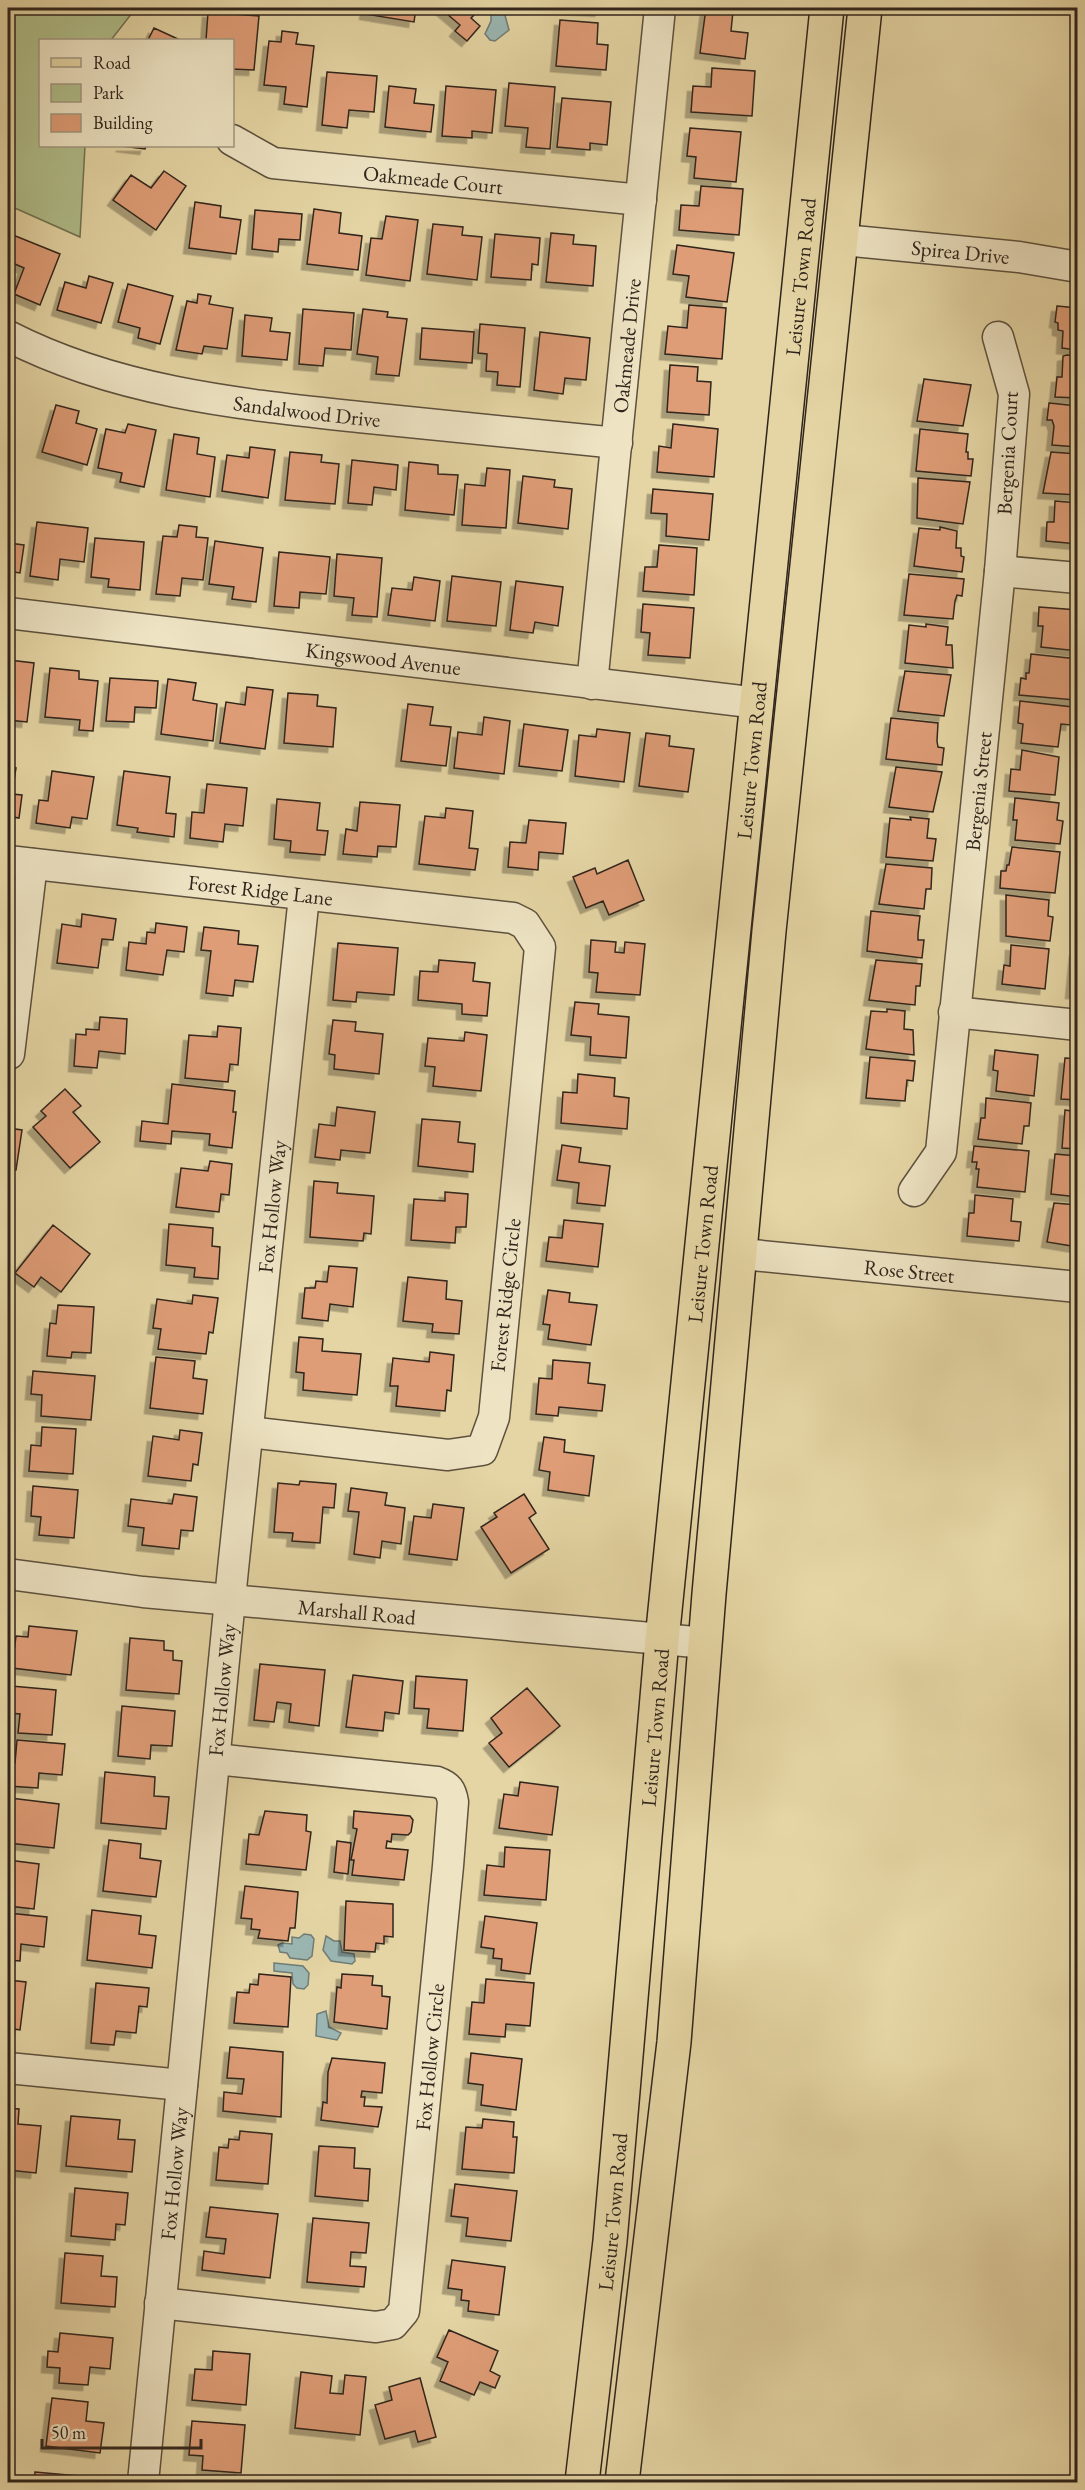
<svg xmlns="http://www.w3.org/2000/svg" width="1085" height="2490" font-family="'EB Garamond',serif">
  <defs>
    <filter id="shadow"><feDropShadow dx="-5.5" dy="5.5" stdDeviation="0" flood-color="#0004"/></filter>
  </defs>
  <rect width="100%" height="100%" fill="#e5d5a4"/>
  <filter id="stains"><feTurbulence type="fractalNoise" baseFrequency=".00333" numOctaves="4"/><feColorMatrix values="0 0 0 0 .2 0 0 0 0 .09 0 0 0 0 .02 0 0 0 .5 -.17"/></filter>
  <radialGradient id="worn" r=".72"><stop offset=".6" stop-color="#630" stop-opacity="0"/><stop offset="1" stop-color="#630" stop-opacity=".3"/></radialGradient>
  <!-- green -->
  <path fill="#b0be8a" stroke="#707253" stroke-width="1.5" d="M8,8H136L111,40H40V146H85L80,237L8,205Z"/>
  <!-- water -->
  <path fill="#9bb6b2" stroke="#707c76" stroke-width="1.5" d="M503,8L509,30L495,41L490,40L485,34L491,21V12L496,8Z
    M304,1934L311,1935L314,1939L312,1956L307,1960L290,1958L287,1953L280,1952L278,1945L282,1943L292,1944V1937L299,1938Z
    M326,1936L334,1941H340L342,1952L354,1954L355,1961L352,1964L331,1961L323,1950Z
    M274,1963L303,1966L309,1973L308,1985L304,1989L297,1988L293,1984L292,1973L274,1971Z
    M326,2011L329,2027L341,2033L337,2040L316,2036L317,2014Z"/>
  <!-- building -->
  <path fill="#df9d77" stroke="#30251c" stroke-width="1.5" filter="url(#shadow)" d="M366,8H416L414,22L365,14Z
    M440,8H481L471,18L480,26L467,41L455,31L460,25Z
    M556,8H600V11Z
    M706,8L733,11L731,31L748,33L745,59L700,53Z
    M208,12L259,16L254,70L232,69V40H206Z
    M560,20L598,23L597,44L608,45L606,70L556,66Z
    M154,28L180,40H148Z
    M282,31L298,33L296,44L314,46L307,107L284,104L286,87L264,85L269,41L281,42Z
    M712,68L755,71L752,116L691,112L693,86L711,87Z
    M327,72L377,76L374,112L349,110L347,128L322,125Z
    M509,83L555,87L550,149L526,147L528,128L505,126Z
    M389,86L416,89L414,103L434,105L431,132L385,127Z
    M446,86L496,90L492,133L472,131V138L442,136Z
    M562,98L611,102L607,145L590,143V150L557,147Z
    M690,128L741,132L736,182L694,178L696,157L687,156Z
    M121,146H146L145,149Z
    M164,171L186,186L156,230L113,200L131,175L151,188Z
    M701,186L743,189L739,235L679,230L681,205L699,206Z
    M195,202L221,206L220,217L241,220L236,254L189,248Z
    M314,209L341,213L339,233L362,236L358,270L307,264Z
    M255,210L302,214L300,240L279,239L278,252L252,249Z
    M386,216L418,220L410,281L366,275L371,238L382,239Z
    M433,224L463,227L462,235L482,237L477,280L427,274Z
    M551,233L574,235L573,244L596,246L593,286L546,282Z
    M495,234L540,238L538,265L532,264L531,280L491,277Z
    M13,235L60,254L40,305L14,294L24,268L8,261V249Z
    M677,245L734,253L727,302L686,297L689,276L673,274Z
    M89,276L113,283L101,323L57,310L65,282L86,288Z
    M128,284L173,296L160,344L138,338L140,328L118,322Z
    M198,294L211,296L209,304L233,308L227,349L204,346L202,354L176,350L187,301L197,303Z
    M689,305L726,308L722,359L665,354L668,326L687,328Z
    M1057,306L1078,308L1077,350L1062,348L1063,331L1058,330V323L1055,322Z
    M303,309L354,313L351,350L325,348L323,366L299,364Z
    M363,309L388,312L387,317L407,319L399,376L376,374L378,357L357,354Z
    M245,315L272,318L270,331L290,333L287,360L242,356Z
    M480,324L525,328L520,387L497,385L498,372L486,371L487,354L478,353Z
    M422,328L474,332L472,363L420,359Z
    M540,332L590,338L586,380L565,378L563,394L534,390Z
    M1067,355L1078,356V398L1055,397L1057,377H1062L1063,356Z
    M670,365L698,367L697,381L711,382L709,415L667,412Z
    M924,379L971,385L963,426L917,421Z
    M1049,403L1078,406V447L1052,445L1054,426L1052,420H1047Z
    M56,405L79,411L76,423L97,429L87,465L42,452Z
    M128,424L156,430L144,487L120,482L122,473L98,468L106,429L125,433Z
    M673,424L718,429L714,477L657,472L659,446L671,448Z
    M920,429L968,434L966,452H968V459H973L971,476L916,471Z
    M174,434L199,438L197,454L215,457L210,497L166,490Z
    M250,447L275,450L268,498L222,491L227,455L249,458Z
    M290,452L322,455L321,462L339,464L335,504L285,500Z
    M1051,452L1078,454V495L1043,493Z
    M352,460L398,465L396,490L374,487L372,505L348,503Z
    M409,462L438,465V474L458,475L454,515L405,510Z
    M487,468L510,470L506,528L462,525L465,484L485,486Z
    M523,476L555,480L554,487L572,489L568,529L518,523Z
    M918,478L970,482L963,524L917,518Z
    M653,489L713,494L709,540L666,536L667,514L651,513Z
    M1055,501L1078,503V544L1046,541L1047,522H1054Z
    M37,522L88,528L84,562L60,559L58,580L30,576Z
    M179,525L197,527L196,537L208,538L203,580L182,578L180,596L156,594L163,536L177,537Z
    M940,527L957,531L956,548H961V556L964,557L962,572L914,566L919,528L940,530Z
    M95,538L144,542L140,590L108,587L109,579L91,577Z
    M215,541L263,548L256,602L232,599L234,587L209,584Z
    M8,543L24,545L20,573L8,571Z
    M659,545L697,548L694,595L643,591L645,567H657Z
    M279,552L330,557L326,594L300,592L299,608L274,606Z
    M337,554L382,558L377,617L352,615L354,598L334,596Z
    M909,574L964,579L962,596L957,595L955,601L953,619L904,615Z
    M452,576L501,582L496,626L447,621Z
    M414,577L440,581L435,621L388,615L392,588L412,590Z
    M516,581L563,587L558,626L535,622L533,633L510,630Z
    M643,604L694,608L690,658L648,655L650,633L641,632Z
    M1039,607L1078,610V651L1041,647L1043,626H1038Z
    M926,624L948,627L946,645H952L953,668L905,663L909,625L926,627Z
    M1031,654L1078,659L1075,700L1019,695L1021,678L1026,679V673H1029Z
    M9,660L34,663L27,722L8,720Z
    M50,668L79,671V679L98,681L93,731L79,730L80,720L45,717Z
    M905,671L951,675L944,716L898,711Z
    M110,678L158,681L156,708L135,707L134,722L106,721Z
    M168,679L196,683L193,700L217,704L213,741L161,734Z
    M247,687L273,690L265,749L220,743L226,702L245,705Z
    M288,693L318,695L317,706L336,708L333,747L284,743Z
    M1020,701L1073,707L1071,725L1061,724L1058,747L1021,743L1023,724L1018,723Z
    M408,704L433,707L430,725L451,727L446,766L401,761Z
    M484,717L510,721L504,774L454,768L458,732L482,735Z
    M891,718L938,723L937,741L938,747L944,748L942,765L886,759Z
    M524,724L568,730L562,771L519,766Z
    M597,729L630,733L624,782L575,776L579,735L596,737Z
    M646,733L670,736L669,746L694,749L688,792L639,786Z
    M1022,750L1059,757L1055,795L1009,791L1011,769L1020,770Z
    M8,767L16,768L12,794L22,795L19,818L8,816Z
    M896,767L942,772L933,812L889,807Z
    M52,771L94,777L87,819L72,817L70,828L36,823L39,800L48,801Z
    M124,771L170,777L166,813L176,814L174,837L137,832L138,828L117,825Z
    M207,784L247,788L243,826L225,824L223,842L190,838L192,812L204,813Z
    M1015,798L1059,803L1057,820L1063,821L1060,844L1015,840L1017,820H1013Z
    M277,799L320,803L317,830L328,831L325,855L290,852L291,841L274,839Z
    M360,802L400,805L396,847L378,846L377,857L343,854L346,829L357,831Z
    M446,808L473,811L469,848L478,849L475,870L419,864L425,816L445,818Z
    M910,817L929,819L927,838L936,839L933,861L886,857L890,818L911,820Z
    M529,820L566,823L563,854L539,852L538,870L508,867L510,842L526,843Z
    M1012,847L1060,852L1055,893L1000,888L1001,871H1006L1007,865H1009Z
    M628,860L644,900L609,915L603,901L586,908L573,877L595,868L597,874Z
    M886,864L932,868L931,889H926L924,909L879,904Z
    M1006,895L1049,900L1048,916L1053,917L1050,941L1006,936Z
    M871,911L920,916L918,934V940H924L922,958L867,951Z
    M82,914L116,919L113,940L102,939L98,968L57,963L62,924L81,927Z
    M156,923L187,927L184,952L167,950L163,975L126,970L129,942L146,944L147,932L155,933Z
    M204,927L239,931L238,944L258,946L253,982L235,980L233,996L206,993L211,951L201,950Z
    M591,940L616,942L615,952L624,953L625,942L645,944L640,995L596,992L598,973L589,972Z
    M338,943L398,948L394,995L357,992L356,1002L333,1000Z
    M1011,945L1049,949L1045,989L1002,984L1004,965L1010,966Z
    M1075,951H1078V993H1071Z
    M439,960L475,963L473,981L490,983L487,1016L462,1014V1004L418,1000L420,971L438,972Z
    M876,960L922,964L920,986H916L915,1005L869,1000Z
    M575,1002L599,1004L598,1014L629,1017L626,1058L590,1055L591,1037L571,1035Z
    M887,1009L905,1011L904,1029L913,1030L914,1055L866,1049L871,1011L887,1012Z
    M100,1017L127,1019L125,1054L99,1051L97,1068L74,1066L76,1034L86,1035V1029L99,1030Z
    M333,1020L356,1022L355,1031L383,1034L379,1074L334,1069L335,1055L329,1054Z
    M218,1026L241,1028L238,1065L230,1064L228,1082L185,1078L189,1035L217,1037Z
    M465,1032L487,1035L481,1091L433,1086L435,1067L425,1066L428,1038L464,1041Z
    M995,1050L1038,1055L1034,1096L996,1091L998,1071L993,1070Z
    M870,1057L915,1061L913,1081L907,1080L905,1101L866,1098Z
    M1065,1058L1078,1059V1100L1061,1099Z
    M578,1074L615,1078L614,1096L629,1098L627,1129L561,1123L563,1092L577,1093Z
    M172,1084L235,1091L233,1112H236L232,1148L209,1145L210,1134L172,1131L171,1144L140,1141L142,1121L168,1124Z
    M65,1089L81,1106L73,1112L100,1142L70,1168L33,1127L46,1116L41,1111Z
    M986,1098L1031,1103L1029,1126H1024L1022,1144L978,1139L981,1118H985Z
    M337,1107L375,1112L370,1153L341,1150L340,1160L315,1157L319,1124L335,1126Z
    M1065,1110L1078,1112V1149L1062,1148Z
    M422,1119L460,1122L458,1142L475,1144L473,1172L418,1166Z
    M8,1128L22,1130L16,1170L8,1169Z
    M562,1145L581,1148L579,1162L610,1166L605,1206L577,1203L579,1183L557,1180Z
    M974,1146L1029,1151L1025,1192L977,1187L979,1169H976L977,1162H972Z
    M1055,1154L1078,1156V1197L1051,1194Z
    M210,1161L232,1164L229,1195L221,1194L219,1212L176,1207L181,1168L208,1171Z
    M314,1181L338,1183L337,1193L374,1196L371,1234L364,1233L363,1241L310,1237Z
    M445,1192L468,1194L466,1227H456L455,1243L411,1240L414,1199L445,1201Z
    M975,1195L1013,1199L1011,1221L1021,1222L1019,1241L967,1236L969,1213H974Z
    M1054,1203L1078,1205V1247L1047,1242Z
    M564,1220L603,1224L598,1267L546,1261L549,1237L562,1238Z
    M169,1224L213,1228L212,1246L220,1247L218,1279L194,1277L195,1268L166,1265Z
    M53,1225L90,1254L61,1292L41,1277L34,1287L15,1273Z
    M329,1266L357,1268L353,1307L330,1304L328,1321L302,1318L305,1288H315L316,1281L327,1282Z
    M408,1277L447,1281L446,1299L462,1301L459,1334L432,1332L433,1324L403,1321Z
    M548,1290L570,1293L569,1302L597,1305L591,1345L548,1339L550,1325L543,1324Z
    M193,1295L218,1298L213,1333L209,1332L206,1354L158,1349L161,1329L153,1328L157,1299L192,1304Z
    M58,1305L94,1307L91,1353L72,1352L71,1358L47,1356L50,1323L56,1324Z
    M299,1337L323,1339L322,1351L361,1354L357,1395L303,1390L304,1373L296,1372Z
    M430,1352L454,1355L451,1391L447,1390L445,1411L396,1406L398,1386H390L393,1358L429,1362Z
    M156,1357L195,1361L193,1378L207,1380L203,1414L150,1408Z
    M553,1360L590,1363L588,1383L605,1385L602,1411L559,1407L558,1416L536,1414L539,1378L552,1379Z
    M33,1371L95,1376L91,1420L41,1416L42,1395L31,1394Z
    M42,1427L76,1429L73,1474L29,1471L31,1445L41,1446Z
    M180,1430L202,1433L198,1465L193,1464L191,1481L148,1476L153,1436L179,1440Z
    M544,1437L565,1440L564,1452L594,1456L589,1496L548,1490L550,1472L539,1470Z
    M300,1481L336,1484L334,1508L323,1507L320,1543L292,1541L293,1533L274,1532L278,1483L299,1485Z
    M33,1486L78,1490L74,1538L39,1535L41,1517L31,1516Z
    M351,1488L387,1493L385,1505L405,1508L401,1544L382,1541L380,1558L354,1554L359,1512L348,1511Z
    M174,1494L197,1497L193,1531L181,1530L179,1549L142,1545L144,1528L128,1526L131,1499L172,1504Z
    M524,1494L536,1513L529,1518L549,1549L511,1573L481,1527L497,1517L494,1513Z
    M433,1504L464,1508L457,1560L409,1554L414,1516L431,1518Z
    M29,1626L77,1631L71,1675L12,1668L16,1636L28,1637Z
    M130,1638L164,1641V1650L173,1651V1660L182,1661L179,1694L126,1690Z
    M260,1664L325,1670L319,1726L289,1722L291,1704L277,1702L274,1722L254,1720Z
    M353,1675L403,1681L399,1714L385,1712L383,1731L346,1727Z
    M416,1676L467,1680L463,1731L427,1728L429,1709L414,1708Z
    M11,1686L56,1690L52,1735L18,1733L20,1714L9,1713Z
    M527,1688L560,1726L509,1767L489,1743L502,1733L491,1718Z
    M122,1706L175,1711L172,1746L151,1745L150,1759L118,1756Z
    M17,1740L65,1744L62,1775L39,1773L38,1788L8,1786V1762L15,1763Z
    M105,1772L155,1777L154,1796L169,1797L166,1829L101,1823Z
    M520,1782L558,1787L552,1835L499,1828L504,1794L518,1796Z
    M10,1798L59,1804L54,1848L8,1843Z
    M265,1811L307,1815L306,1831L311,1832L306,1870L246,1864L249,1834L259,1835Z
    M354,1811L410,1816L413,1820L411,1832L408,1835L392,1834L391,1842L387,1841L386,1848L408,1850L404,1880L352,1875L354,1860H351L357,1829L353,1828Z
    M109,1840L141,1844L140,1858L161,1861L156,1897L103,1891Z
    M337,1841L351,1843L348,1874L334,1872Z
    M505,1847L550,1850L546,1900L484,1895L487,1865L504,1867Z
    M8,1860L39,1864L34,1909L8,1906Z
    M245,1886L298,1892L295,1928H290L288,1941L258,1938L260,1930L251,1929L252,1919L241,1918Z
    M346,1901L393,1904V1937L384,1936V1944L376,1943L375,1952L344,1950Z
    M92,1910L141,1916L139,1934L156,1936L152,1968L87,1960Z
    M8,1913L47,1917L44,1947L21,1944L20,1961L8,1960Z
    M485,1916L537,1923L530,1974L501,1970L502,1959L493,1958L494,1949L481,1947Z
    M259,1974L291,1977L288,2027L234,2023L237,1992L249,1993L250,1984L258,1985Z
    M342,1974L373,1976L372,1985L382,1986V1996L390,1997L387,2029L334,2022L337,1987L341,1988Z
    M486,1979L534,1983L530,2026L506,2024L505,2037L469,2034L472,2002L484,2003Z
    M8,1980L26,1982L20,2030L8,2028Z
    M96,1983L149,1988L147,2007L139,2006L136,2033L116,2031L114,2045L91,2043Z
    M230,2047L283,2052L281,2117L223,2111L224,2092L242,2094L244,2079L227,2078Z
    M471,2053L522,2059L516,2110L481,2105L483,2085L468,2083Z
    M332,2058L385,2063L382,2093L362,2091L361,2097H365L364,2106L382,2107L378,2127L321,2120L323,2102L327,2103L328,2072Z
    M8,2108L19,2109L18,2124L41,2126L36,2173L8,2170Z
    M71,2116L120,2120L118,2139L135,2140L132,2172L66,2166Z
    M483,2119L514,2122L513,2137H517L514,2173L462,2169L466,2127L482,2128Z
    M240,2131L272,2134L268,2184L216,2180L219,2147L228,2148L229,2139L239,2140Z
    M319,2146L355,2148L354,2168L370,2169L368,2201L315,2196Z
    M455,2184L517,2191L511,2241L466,2236L468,2218L451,2216Z
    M75,2188L128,2193L125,2225L116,2224L115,2240L71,2236Z
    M210,2207L278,2214L270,2278L202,2270L204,2251L224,2254L226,2239L206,2237Z
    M313,2218L369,2223L366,2253L351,2252L350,2266L366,2267L364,2287L307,2282Z
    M65,2253L103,2256L101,2276L117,2277L115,2307L61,2303Z
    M452,2260L505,2267L499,2315L468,2311L469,2301L461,2300L462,2290L448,2288Z
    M8,2312L14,2328L8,2330Z
    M449,2330L498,2351L490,2371L500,2376L495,2388L480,2382L474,2395L440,2381L448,2362L437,2357Z
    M60,2333L113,2338L110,2369L90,2367L88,2385L59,2383L60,2368L47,2367L48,2351L58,2352Z
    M213,2351L250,2354L246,2405L192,2400L195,2369L212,2370Z
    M301,2372L332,2376L330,2393L343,2394L345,2375L366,2377L360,2435L295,2428Z
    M420,2378L436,2437L418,2442L415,2431L385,2439L375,2405L392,2400L389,2387Z
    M52,2398L88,2402L86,2421L104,2423L100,2453L46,2446Z
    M192,2421L245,2425L241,2473L202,2470L203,2456L189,2455Z
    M35,2472L101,2478V2482H34Z"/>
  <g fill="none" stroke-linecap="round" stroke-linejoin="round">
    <defs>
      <g id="minor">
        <path id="s1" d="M232,140L273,163L641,200"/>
        <path id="s2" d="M843,240L1019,257L1078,267"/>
        <path id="s3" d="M8,336C117,392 239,404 359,417C445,425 531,434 617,443"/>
        <path d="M1000,571L1078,578"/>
        <path id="s4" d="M8,613L758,703"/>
        <path id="s5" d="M592,684L660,8"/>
        <path id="s6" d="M8,861L513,918L525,924L540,947L494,1417L482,1450L448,1455L249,1432"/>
        <path d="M954,1012L1078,1025"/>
        <path d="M9,1054L32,864"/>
        <path id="s7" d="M914,1191L941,1152L1000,571L1014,394L998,337"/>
        <path id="s8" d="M742,1254L1078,1287"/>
        <path id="s9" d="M8,1574L143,1592L706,1643"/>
        <path d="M8,2068L182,2085"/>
        <path id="s10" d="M160,2303L376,2327L393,2324L404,2311L448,1866L453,1802C451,1790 448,1786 437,1782L215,1759"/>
        <path id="s11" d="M143,2482L233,1569L304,896"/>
      </g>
      <g id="major">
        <path id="s12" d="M582,2482L610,2241L662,1640L827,8"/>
        <path d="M622,2482L674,2042L709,1594L769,931L865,8"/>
      </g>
    </defs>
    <!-- minor casing -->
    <use href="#minor" stroke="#5d513e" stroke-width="33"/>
    <!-- major casing -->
    <use href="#major" stroke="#30251c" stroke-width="36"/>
    <!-- minor -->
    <use href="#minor" stroke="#eee4c4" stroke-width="30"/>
    <!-- major -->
    <use href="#major" stroke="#e5d5a4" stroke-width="33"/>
  </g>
  <g text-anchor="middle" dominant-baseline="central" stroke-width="5" stroke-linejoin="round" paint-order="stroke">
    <!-- street labels -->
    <g font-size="21" fill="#30251c" stroke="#eee4c4">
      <text stroke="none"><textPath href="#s1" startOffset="208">Oakmeade Court</textPath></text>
      <text stroke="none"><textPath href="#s2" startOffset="118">Spirea Drive</textPath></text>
      <text stroke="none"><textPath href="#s12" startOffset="2216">Leisure Town Road</textPath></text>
      <text stroke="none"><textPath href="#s5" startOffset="340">Oakmeade Drive</textPath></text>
      <text stroke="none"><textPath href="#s3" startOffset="310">Sandalwood Drive</textPath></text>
      <text transform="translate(1007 453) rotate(-87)">Bergenia Court</text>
      <text stroke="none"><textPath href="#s4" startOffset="378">Kingswood Avenue</textPath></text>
      <text stroke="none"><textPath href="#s12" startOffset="1730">Leisure Town Road</textPath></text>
      <text stroke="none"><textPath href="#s7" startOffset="410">Bergenia Street</textPath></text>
      <text stroke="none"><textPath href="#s6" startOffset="254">Forest Ridge Lane</textPath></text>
      <text stroke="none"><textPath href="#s11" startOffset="1282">Fox Hollow Way</textPath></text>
      <text stroke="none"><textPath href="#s12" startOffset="1244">Leisure Town Road</textPath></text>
      <text stroke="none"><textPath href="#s8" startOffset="168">Rose Street</textPath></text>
      <text transform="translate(505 1295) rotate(-84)">Forest Ridge Circle</text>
      <text stroke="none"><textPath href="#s9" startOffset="351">Marshall Road</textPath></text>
      <text stroke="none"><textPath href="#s11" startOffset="796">Fox Hollow Way</textPath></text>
      <text stroke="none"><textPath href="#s12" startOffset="758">Leisure Town Road</textPath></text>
      <text stroke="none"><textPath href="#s10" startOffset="507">Fox Hollow Circle</textPath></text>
      <text stroke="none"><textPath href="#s11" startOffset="310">Fox Hollow Way</textPath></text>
      <text stroke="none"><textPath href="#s12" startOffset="272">Leisure Town Road</textPath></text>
    </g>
  </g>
  <!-- margin -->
  <rect width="1085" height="2490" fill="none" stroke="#e5d5a4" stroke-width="30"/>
  <rect x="9" y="9" width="1067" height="2472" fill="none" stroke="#30251c" stroke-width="3"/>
  <rect x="15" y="15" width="1055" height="2460" fill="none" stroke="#30251c" stroke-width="1.5"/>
  <!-- legend -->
  <rect x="39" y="39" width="195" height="108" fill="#eee4c4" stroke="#a29881" stroke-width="1.5"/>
  <rect x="51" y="58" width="30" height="9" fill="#e5d5a4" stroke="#a29881" stroke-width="1.5"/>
  <text x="93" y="69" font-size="18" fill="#30251c">Road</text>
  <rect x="51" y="84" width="30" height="18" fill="#b0be8a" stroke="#a29881" stroke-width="1.5"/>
  <text x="93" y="99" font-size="18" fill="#30251c">Park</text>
  <rect x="51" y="114" width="30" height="18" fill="#df9d77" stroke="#a29881" stroke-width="1.5"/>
  <text x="93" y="129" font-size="18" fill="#30251c">Building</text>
  <!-- scale -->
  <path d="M42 2439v9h159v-9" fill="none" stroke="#30251c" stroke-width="3"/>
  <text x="51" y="2439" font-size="18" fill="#30251c" stroke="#eee4c4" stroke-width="4.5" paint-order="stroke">50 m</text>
  <rect width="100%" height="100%" filter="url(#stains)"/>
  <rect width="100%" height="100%" fill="url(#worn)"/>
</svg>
